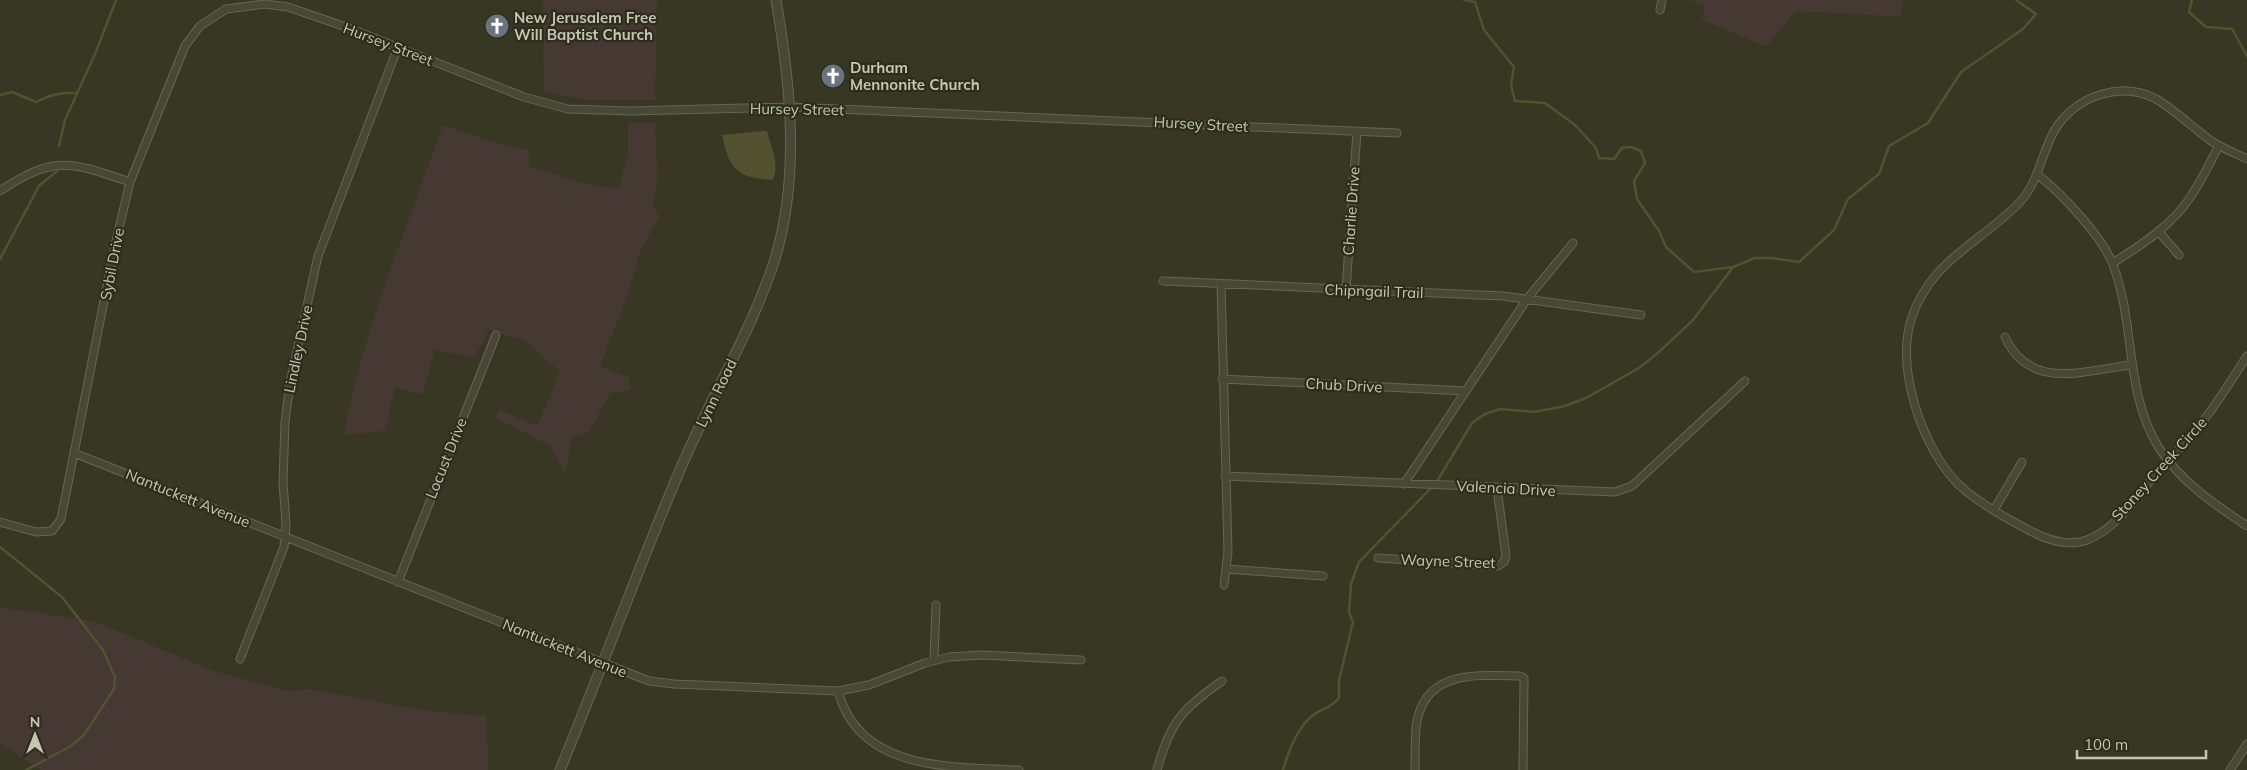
<svg xmlns="http://www.w3.org/2000/svg" width="2247" height="770" font-family="Mulish,sans-serif">
  <rect width="100%" height="100%" fill="#383724"/>
  <!-- green -->
  <path fill="#463832" d="M543,0H657L655,100H587L544,92Z
    M1689,0H1903L1901,17L1796,11L1766,47L1701,19L1706,6Z
    M628,122L655,123L658,181L653,207L660,217L640,251L629,292L600,366L630,378V390L610,393L589,432L572,438L565,474L550,446L494,417L500,410L537,426L560,372L526,341L489,330L474,358L435,350L423,394L395,388L385,431L343,435L360,363L385,284L443,125L496,143L530,150L529,166L583,183L618,189L628,155Z
    M0,607L96,622L214,671L288,691L309,689L424,710L486,716L489,768L488,770H41L0,744Z"/>
  <!-- water -->
  <path fill="#535230" d="M763,131H767C771,147 780,165 773,180C737,178 729,169 722,135Z"/>
  <g fill="none" stroke-linecap="round" stroke-linejoin="round">
    <!-- stream -->
    <path stroke="#535230" stroke-width="2.5" d="M1464,0L1475,2L1484,30L1514,67L1511,85L1515,101L1545,103L1575,125L1596,148L1599,158L1614,159L1622,148L1631,147L1641,151L1645,163L1634,181L1637,199L1659,231L1666,247L1694,272L1733,267
      M2192,0L2189,12L2206,27L2232,29L2247,56
      M0,95L12,92L36,102C50,95 61,92 76,93
      M59,146L65,120L95,54L116,0
      M0,259L39,186L57,171
      M1436,483L1472,423L1485,414L1500,409L1534,412L1565,406L1586,398L1639,368L1659,352L1693,320L1733,267L1755,258H1772L1799,262L1834,230L1848,199L1879,174L1889,146L1928,123L1961,72L2023,29L2036,14L2016,0
      M0,547L62,597L103,650L115,677L114,689L84,735L71,746L26,770
      M1283,770C1289,750 1297,728 1313,715C1324,707 1329,710 1339,698V680L1353,622L1349,612L1351,584L1359,562L1432,487"/>
    <defs>
      <path id="minor" d="M1660,10L1662,0
        M2247,159C2235,153 2221,148 2210,140C2192,127 2175,110 2156,99C2122,81 2080,95 2058,125C2041,149 2041,180 2019,203C1979,244 1929,261 1911,320C1896,370 1922,447 1958,484C1977,502 2000,515 2023,527C2042,538 2066,548 2087,540C2114,530 2134,501 2151,480C2167,461 2184,444 2200,425C2217,404 2232,379 2247,356
        M2038,175C2061,193 2103,237 2113,265C2136,325 2124,392 2159,448C2181,482 2214,504 2247,526
        M0,191C56,154 70,162 130,182
        M2158,231L2179,255
        M2113,263C2141,245 2173,225 2191,196C2202,180 2210,162 2219,146
        M1163,281L1503,296L1641,315
        M1221,284L1228,552L1224,585
        M1346,290L1357,131
        M2005,337C2030,392 2086,370 2131,365
        M1222,379L1466,391
        M74,453L649,681L674,684L838,691L869,685L925,663L949,657L982,655L1081,660
        M1225,476L1615,492L1632,486L1745,381
        M1404,484L1527,299L1573,243
        M1994,510L2022,462
        M0,522L36,532L52,531L61,519L115,245L130,182L185,46L200,26L226,9L265,4L288,7L346,27L524,97L568,109L629,111L789,107L1397,133
        M1378,558L1498,566L1504,562L1506,556L1497,488
        M1226,569L1323,576
        M398,582L496,335
        M240,659L284,547L286,524L283,482L285,422L290,383L318,256L398,47
        M934,660L936,605
        M838,691C859,770 946,767 1019,770
        M1157,770C1170,722 1182,709 1222,681
        M1415,770C1415,756 1415,741 1416,727C1423,669 1477,675 1520,676L1524,678L1523,770
        M2230,770L2247,744"/>
      <path id="tertiary" d="M560,770C600,673 636,574 677,477C706,406 747,340 772,268C801,182 791,87 776,0"/>
    </defs>
    <!-- minor casing -->
    <use href="#minor" stroke="#665" stroke-width="9"/>
    <!-- tertiary casing -->
    <use href="#tertiary" stroke="#665" stroke-width="11"/>
    <!-- minor -->
    <use href="#minor" stroke="#494837" stroke-width="7"/>
    <!-- tertiary -->
    <use href="#tertiary" stroke="#494837" stroke-width="9"/>
  </g>
  <!-- icons -->
  <defs>
    <symbol id="church-disc" viewBox="-11 -11 22 22"><circle r="9.5" fill="#6b7280" stroke="#2d2d1d"/><path d="M-1.2-6h2.4v3.5h3.3v2.4h-3.3V6h-2.4V-.1h-3.3v-2.4h3.3Z" fill="#fff"/></symbol>
  </defs>
  <g fill-rule="evenodd">
    <use href="#church-disc" x="483" y="12" width="28" height="28"/>
    <use href="#church-disc" x="819" y="62" width="28" height="28"/>
  </g>
  <g text-anchor="middle" dominant-baseline="central" stroke-width="4.5" stroke-linejoin="round" paint-order="stroke">
    <!-- poi labels -->
    <g font-size="15" font-weight="bold" fill="#c4c5b2" stroke="#2d2d1d" text-anchor="start">
      <text x="514" y="17">New Jerusalem Free<tspan x="514" dy="17">Will Baptist Church</tspan></text>
      <text x="850" y="67">Durham<tspan x="850" dy="17">Mennonite Church</tspan></text>
    </g>
    <!-- street labels -->
    <g font-size="15" fill="#c4c5b2" stroke="#2d2d1d">
      <text transform="translate(388 44) rotate(21)">Hursey Street</text>
      <text transform="translate(797 109) rotate(1)">Hursey Street</text>
      <text transform="translate(1201 124) rotate(3)">Hursey Street</text>
      <text transform="translate(1351 211) rotate(-86)">Charlie Drive</text>
      <text transform="translate(112 264) rotate(-79)">Sybil Drive</text>
      <text transform="translate(1374 291) rotate(2)">Chipngail Trail</text>
      <text transform="translate(298 349) rotate(-78)">Lindley Drive</text>
      <text transform="translate(1344 385) rotate(3)">Chub Drive</text>
      <text transform="translate(716 393) rotate(-64)">Lynn Road</text>
      <text transform="translate(446 458) rotate(-68)">Locust Drive</text>
      <text transform="translate(2159 469) rotate(-48)">Stoney Creek Circle</text>
      <text transform="translate(1506 488) rotate(3)">Valencia Drive</text>
      <text transform="translate(188 498) rotate(22)">Nantuckett Avenue</text>
      <text transform="translate(1448 561) rotate(2)">Wayne Street</text>
      <text transform="translate(565 648) rotate(22)">Nantuckett Avenue</text>
    </g>
  </g>
  <!-- north arrow -->
  <g transform="translate(35 735)" stroke="#2d2d1d" stroke-width="4" paint-order="stroke">
  <path d="M0-4L9 19L0 12L-9 19Z" fill="#c4c5b2"/>
  <text y="-8" font-size="14" font-weight="bold" text-anchor="middle" fill="#c4c5b2">N</text>
  </g>
  <!-- scale -->
  <path d="M2077 750v8h129v-8" fill="none" stroke="#c4c5b2" stroke-width="2.5"/>
  <text x="2084" y="750" font-size="15" fill="#c4c5b2" stroke="#2d2d1d" stroke-width="4" paint-order="stroke">100 m</text>
</svg>
